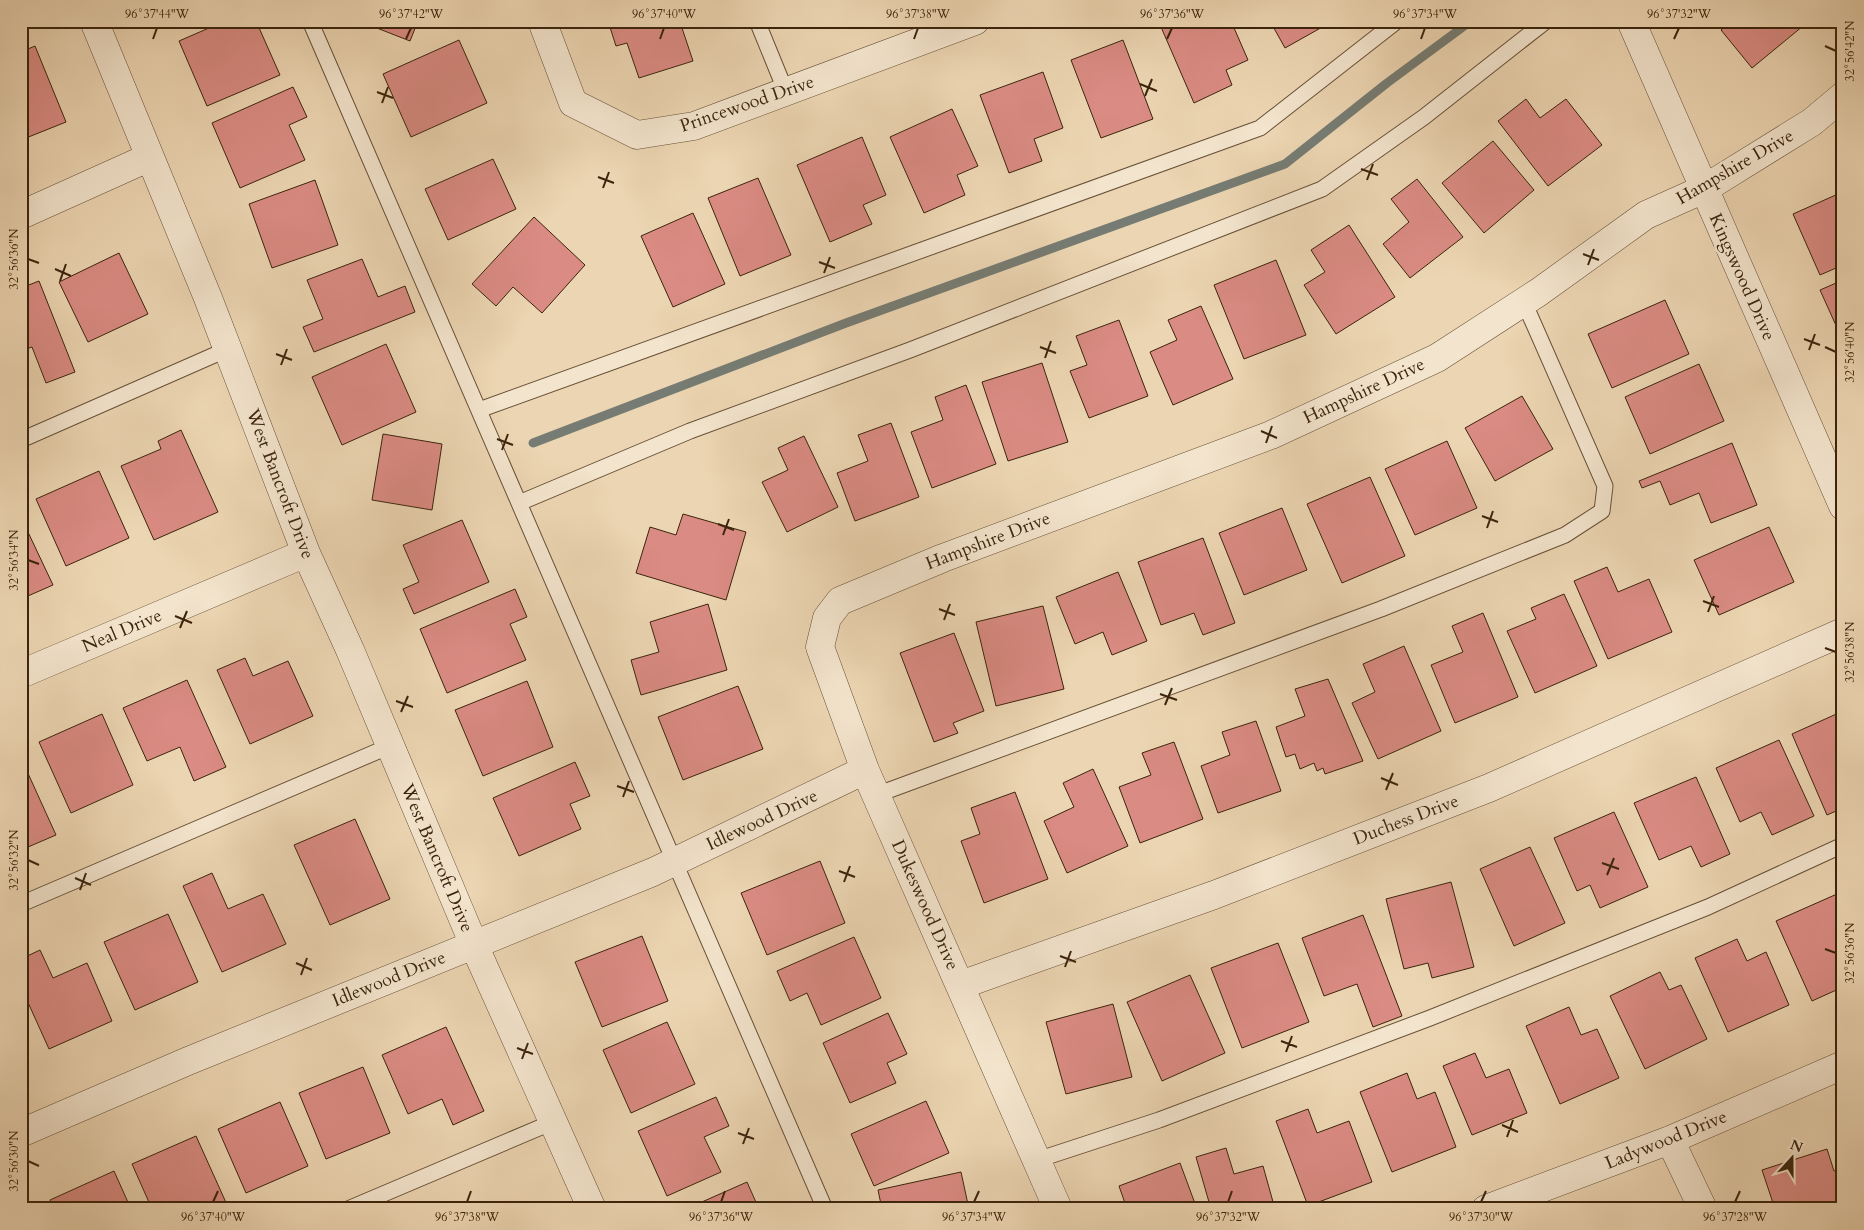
<svg xmlns="http://www.w3.org/2000/svg" width="1864" height="1230" font-family="Cardo,serif">
  <rect width="100%" height="100%" fill="#ecd5b2"/>
  <filter id="stains"><feTurbulence type="fractalNoise" baseFrequency=".004" numOctaves="4"/><feColorMatrix values="0 0 0 0 .2 0 0 0 0 .09 0 0 0 0 .02 0 0 0 .5 -.17"/></filter>
  <radialGradient id="worn" r=".72"><stop offset=".6" stop-color="#630" stop-opacity="0"/><stop offset="1" stop-color="#630" stop-opacity=".3"/></radialGradient>
  <g fill="none" stroke-linecap="round" stroke-linejoin="round">
    <!-- stream -->
    <path stroke="#767c73" stroke-width="9" d="M533,443L846,323L1285,164L1387,83L1471,21"/>
  </g>
  <!-- building -->
  <path fill="#da8b83" stroke="#3b240c" d="M225,21H256L280,75L207,106L179,41Z
    M359,21H418L410,41Z
    M608,21H691L681,25L693,61L639,78L627,43L616,46Z
    M780,21H799L782,28Z
    M1174,21H1231L1248,60L1226,70L1232,85L1194,103L1161,27Z
    M1270,21H1333L1285,48Z
    M1732,21H1800L1803,26L1752,68L1721,30Z
    M459,40L487,103L411,137L383,74Z
    M1123,40L1153,119L1101,138L1071,60Z
    M35,46L66,122L21,140V52Z
    M1043,72L1063,128L1034,139L1042,161L1009,173L980,95Z
    M293,87L307,117L289,125L305,160L240,188L212,123Z
    M1526,99L1540,118L1566,99L1602,145L1548,186L1498,121Z
    M952,109L978,166L957,175L965,195L924,213L890,137Z
    M862,137L886,195L863,205L872,224L830,242L797,165Z
    M1493,141L1534,190L1484,233L1442,183Z
    M493,159L516,209L448,240L425,189Z
    M758,178L791,255L740,276L708,198Z
    M1417,179L1463,237L1410,278L1383,244L1409,222L1391,199Z
    M315,180L338,245L272,268L249,204Z
    M1838,194L1843,203V265L1820,275L1793,214Z
    M693,213L725,284L673,307L641,236Z
    M534,217L585,265L542,313L513,287L496,306L472,284Z
    M1349,225L1395,297L1336,334L1304,285L1325,272L1311,250Z
    M119,253L148,314L88,342L59,282Z
    M362,259L378,297L405,286L415,312L314,352L303,327L323,319L307,280Z
    M1276,260L1306,335L1244,359L1214,285Z
    M1843,280V341L1820,290Z
    M39,281L75,372L46,383L32,347L21,351V288Z
    M1665,300L1689,354L1612,388L1588,334Z
    M1201,306L1233,379L1173,405L1150,352L1177,340L1168,320Z
    M1119,320L1148,396L1089,418L1070,371L1087,365L1076,336Z
    M386,344L416,412L342,445L312,377Z
    M1042,363L1068,442L1008,461L982,382Z
    M1699,364L1724,421L1650,454L1625,397Z
    M966,385L996,464L932,488L911,432L943,420L935,397Z
    M1522,396L1553,449L1495,481L1465,428Z
    M891,423L919,497L855,521L837,473L868,461L858,435Z
    M181,430L218,512L154,540L121,466L161,449L158,441Z
    M383,434L442,444L432,510L372,500Z
    M804,436L838,507L787,532L762,482L788,470L778,448Z
    M1447,441L1477,508L1415,535L1385,469Z
    M1732,443L1757,505L1711,523L1699,493L1670,505L1660,481L1642,488L1639,481Z
    M99,471L129,538L66,566L36,499Z
    M1370,477L1405,556L1342,583L1307,504Z
    M1282,508L1307,570L1244,595L1219,533Z
    M683,514L746,532L726,600L636,573L650,527L676,535Z
    M462,520L489,582L414,614L403,589L419,582L403,545Z
    M1769,527L1794,582L1719,615L1694,560Z
    M27,530L53,585L21,599V532Z
    M1203,538L1235,623L1203,635L1194,613L1161,625L1138,562Z
    M1607,567L1618,592L1649,579L1672,632L1608,659L1574,581Z
    M1118,572L1147,641L1112,655L1103,632L1075,644L1056,597Z
    M515,589L527,617L510,624L526,660L447,693L420,629Z
    M1564,594L1597,666L1535,693L1507,631L1536,619L1531,608Z
    M708,604L727,670L641,695L631,660L659,652L650,622Z
    M1043,606L1064,689L996,706L976,622Z
    M1483,613L1518,697L1455,723L1431,665L1463,652L1452,626Z
    M954,633L984,711L953,723L958,733L934,742L900,653Z
    M1404,646L1441,731L1378,759L1352,703L1375,692L1363,664Z
    M245,658L253,676L288,661L313,716L250,744L217,670Z
    M1328,679L1363,761L1325,774L1323,768L1317,771L1314,763L1300,769L1295,754L1286,757L1276,727L1305,716L1295,689Z
    M187,680L226,767L194,781L180,747L147,761L123,708Z
    M527,681L553,747L483,776L455,710Z
    M738,686L763,749L683,780L658,717Z
    M1843,711V808L1827,815L1792,734Z
    M102,714L133,785L71,813L39,742Z
    M1256,721L1281,791L1218,813L1201,766L1230,755L1222,732Z
    M1779,740L1814,816L1772,835L1761,812L1740,822L1716,768Z
    M1174,742L1203,819L1140,843L1119,787L1151,775L1142,753Z
    M21,758L56,835L21,850Z
    M575,762L590,796L570,804L581,829L519,856L493,798Z
    M1093,769L1128,846L1067,873L1044,821L1074,807L1063,783Z
    M1696,777L1730,854L1701,867L1691,846L1659,860L1634,803Z
    M1015,792L1048,879L984,903L961,841L980,834L971,808Z
    M1614,812L1648,887L1600,908L1590,885L1577,891L1554,838Z
    M355,819L390,899L330,925L294,845Z
    M1530,847L1565,923L1514,946L1480,869Z
    M820,861L845,923L767,955L741,893Z
    M212,873L228,909L263,894L286,944L222,972L183,886Z
    M1451,882L1474,967L1432,978L1428,963L1404,969L1386,899Z
    M1837,894L1843,907V987L1812,1001L1776,921Z
    M168,914L198,982L135,1010L104,942Z
    M1363,915L1402,1016L1373,1027L1357,984L1324,996L1302,938Z
    M642,936L668,1001L602,1027L575,962Z
    M854,937L881,998L821,1025L807,993L790,1001L777,971Z
    M1737,939L1747,961L1766,952L1789,1005L1728,1032L1695,958Z
    M1278,943L1309,1022L1242,1048L1211,968Z
    M40,950L53,978L87,963L112,1021L49,1049L21,987V959Z
    M1660,972L1669,990L1681,985L1707,1039L1645,1069L1610,996Z
    M1190,975L1225,1053L1162,1081L1127,1002Z
    M1113,1004L1132,1077L1066,1094L1046,1022Z
    M1569,1007L1581,1035L1597,1029L1619,1078L1560,1104L1526,1026Z
    M888,1013L907,1054L887,1063L896,1083L850,1103L823,1043Z
    M667,1022L695,1084L631,1113L603,1050Z
    M446,1027L484,1111L453,1125L442,1099L408,1114L382,1055Z
    M1475,1053L1486,1078L1509,1069L1527,1113L1472,1135L1443,1066Z
    M363,1067L390,1133L326,1159L299,1093Z
    M1407,1073L1417,1099L1435,1092L1456,1147L1392,1172L1360,1092Z
    M716,1097L729,1126L704,1137L721,1172L667,1196L638,1131Z
    M926,1101L949,1153L874,1186L851,1134Z
    M280,1102L308,1166L246,1193L218,1129Z
    M1308,1109L1317,1133L1349,1121L1372,1182L1308,1206L1276,1121Z
    M196,1136L228,1207L152,1209L132,1164Z
    M1226,1148L1234,1174L1263,1166L1275,1209H1211L1196,1157Z
    M1827,1149L1834,1171L1843,1168V1209H1775L1762,1170Z
    M1180,1163L1197,1209H1127L1119,1186Z
    M114,1171L131,1209H54L50,1200Z
    M961,1172L969,1209H882L878,1190Z
    M747,1182L759,1209H686Z
    M517,1202L520,1209H501Z"/>
  <g fill="none" stroke-linecap="round" stroke-linejoin="round">
    <defs>
      <path id="lane" d="M310,21L825,1209
        M757,21L786,92
        M479,410L1260,128L1397,21
        M21,440L228,349
        M519,503L690,431L910,350L1322,189L1424,117L1546,21
        M876,795L1381,609L1565,535L1602,511L1605,486L1524,302
        M21,904L390,746
        M1037,1160L1159,1120L1430,1018L1708,907L1843,845
        M348,1209L553,1122"/>
      <path id="street" d="M94,21L208,298L306,553L350,650L474,945L592,1209
        M542,21L573,103L637,135L694,126L975,21
        M1631,21L1843,506
        M21,215L150,157
        M21,674L306,553
        M961,985L1214,895L1489,788L1843,632
        M21,1133L188,1061L653,872L865,770
        M1670,1140L1703,1209
        M1058,1209L865,770L820,647L827,618L840,601L943,558L1271,435L1437,358L1539,292L1646,215L1704,189L1812,122L1843,96
        M1486,1209L1670,1140L1843,1065"/>
    </defs>
    <!-- lane casing -->
    <use href="#lane" stroke="#675036" stroke-width="17"/>
    <!-- street casing -->
    <use href="#street" stroke="#675036" stroke-width="29"/>
    <!-- lane -->
    <use href="#lane" stroke="#f3e4cd" stroke-width="15"/>
    <!-- street -->
    <use href="#street" stroke="#f3e4cd" stroke-width="28"/>
  </g>
  <!-- ticks -->
  <path fill="none" stroke="#3b240c" stroke-width="2" d="M153,39L157,28M406,39L411,28M660,39L664,28M914,39L918,28M1167,39L1172,28M1421,39L1425,28M1674,39L1679,28M1825,46L1836,51M1140,84L1157,91M377,92L393,98M1145,96L1152,79M382,103L388,87M1361,169L1378,175M598,177L614,183M1367,180L1373,164M603,188L609,172M1583,254L1599,260M28,259L39,263M819,262L835,268M1588,265L1594,249M55,269L71,276M824,273L830,257M60,281L66,264M1804,339L1820,345M1040,347L1056,353M1825,347L1836,352M1809,350L1815,334M276,354L292,360M1045,358L1051,341M281,365L287,349M1261,431L1277,438M497,439L513,445M1266,443L1272,426M502,450L508,434M1482,516L1498,522M718,524L734,530M1487,528L1493,511M723,535L729,519M28,560L39,564M1703,601L1719,607M939,609L955,615M1708,612L1714,596M175,616L192,623M944,620L950,604M180,628L187,611M1825,648L1836,652M1160,694L1177,700M396,701L413,707M1165,705L1172,688M401,712L408,696M1381,778L1398,785M617,786L634,792M1386,790L1393,773M623,797L629,781M28,860L39,865M1602,863L1619,869M839,871L855,877M1607,875L1614,858M75,878L91,885M844,882L850,866M80,890L86,873M1825,949L1836,953M1060,956L1076,962M296,963L312,970M1065,967L1071,951M301,975L307,958M1281,1041L1297,1047M517,1048L533,1054M1286,1052L1292,1036M522,1059L528,1043M1502,1125L1518,1132M738,1133L754,1139M1507,1137L1513,1120M743,1144L749,1128M28,1161L39,1166M213,1202L218,1191M467,1202L471,1191M721,1202L725,1191M974,1202L979,1191M1228,1202L1232,1191M1481,1202L1486,1191M1735,1202L1740,1191"/>
  <g text-anchor="middle" dominant-baseline="central" stroke-width="5" stroke-linejoin="round" paint-order="stroke">
    <!-- street labels -->
    <g font-size="18" fill="#3b240c" stroke="#f3e4cd">
      <text transform="translate(747 104) rotate(-19)">Princewood Drive</text>
      <text transform="translate(1735 167) rotate(-30)">Hampshire Drive</text>
      <text transform="translate(1742 277) rotate(66)">Kingswood Drive</text>
      <text transform="translate(1364 391) rotate(-25)">Hampshire Drive</text>
      <text transform="translate(280 484) rotate(69)">West Bancroft Drive</text>
      <text transform="translate(988 541) rotate(-21)">Hampshire Drive</text>
      <text transform="translate(122 631) rotate(-23)">Neal Drive</text>
      <text transform="translate(762 820) rotate(-25)">Idlewood Drive</text>
      <text transform="translate(1406 820) rotate(-21)">Duchess Drive</text>
      <text transform="translate(437 858) rotate(67)">West Bancroft Drive</text>
      <text transform="translate(925 905) rotate(66)">Dukeswood Drive</text>
      <text transform="translate(389 979) rotate(-22)">Idlewood Drive</text>
      <text transform="translate(1666 1140) rotate(-22)">Ladywood Drive</text>
    </g>
  </g>
  <!-- margin -->
  <rect width="1864" height="1230" fill="none" stroke="#ecd5b2" stroke-width="55"/>
  <!-- north arrow -->
  <g transform="translate(1792 1158) rotate(21)" stroke="#f3e4cd" stroke-width="4" paint-order="stroke">
  <path d="M0-4L9 19L0 12L-9 19Z" fill="#3b240c"/>
  <text y="-8" font-size="14" font-weight="bold" text-anchor="middle" fill="#3b240c">N</text>
  </g>
  <rect x="28" y="28" width="1808" height="1174" fill="none" stroke="#3b240c" stroke-width="2"/>
  <g font-size="12" text-anchor="middle" fill="#3b240c">
    <text x="157" y="18">96°37'44"W</text>
    <text x="411" y="18">96°37'42"W</text>
    <text x="664" y="18">96°37'40"W</text>
    <text x="918" y="18">96°37'38"W</text>
    <text x="1172" y="18">96°37'36"W</text>
    <text x="1425" y="18">96°37'34"W</text>
    <text x="1679" y="18">96°37'32"W</text>
    <text transform="translate(1850 51) rotate(-90)" y="4">32°56'42"N</text>
    <text transform="translate(14 259) rotate(-90)" y="4">32°56'36"N</text>
    <text transform="translate(1850 352) rotate(-90)" y="4">32°56'40"N</text>
    <text transform="translate(14 560) rotate(-90)" y="4">32°56'34"N</text>
    <text transform="translate(1850 652) rotate(-90)" y="4">32°56'38"N</text>
    <text transform="translate(14 860) rotate(-90)" y="4">32°56'32"N</text>
    <text transform="translate(1850 953) rotate(-90)" y="4">32°56'36"N</text>
    <text transform="translate(14 1161) rotate(-90)" y="4">32°56'30"N</text>
    <text x="213" y="1221">96°37'40"W</text>
    <text x="467" y="1221">96°37'38"W</text>
    <text x="721" y="1221">96°37'36"W</text>
    <text x="974" y="1221">96°37'34"W</text>
    <text x="1228" y="1221">96°37'32"W</text>
    <text x="1481" y="1221">96°37'30"W</text>
    <text x="1735" y="1221">96°37'28"W</text>
  </g>
  <rect width="100%" height="100%" filter="url(#stains)"/>
  <rect width="100%" height="100%" fill="url(#worn)"/>
</svg>
